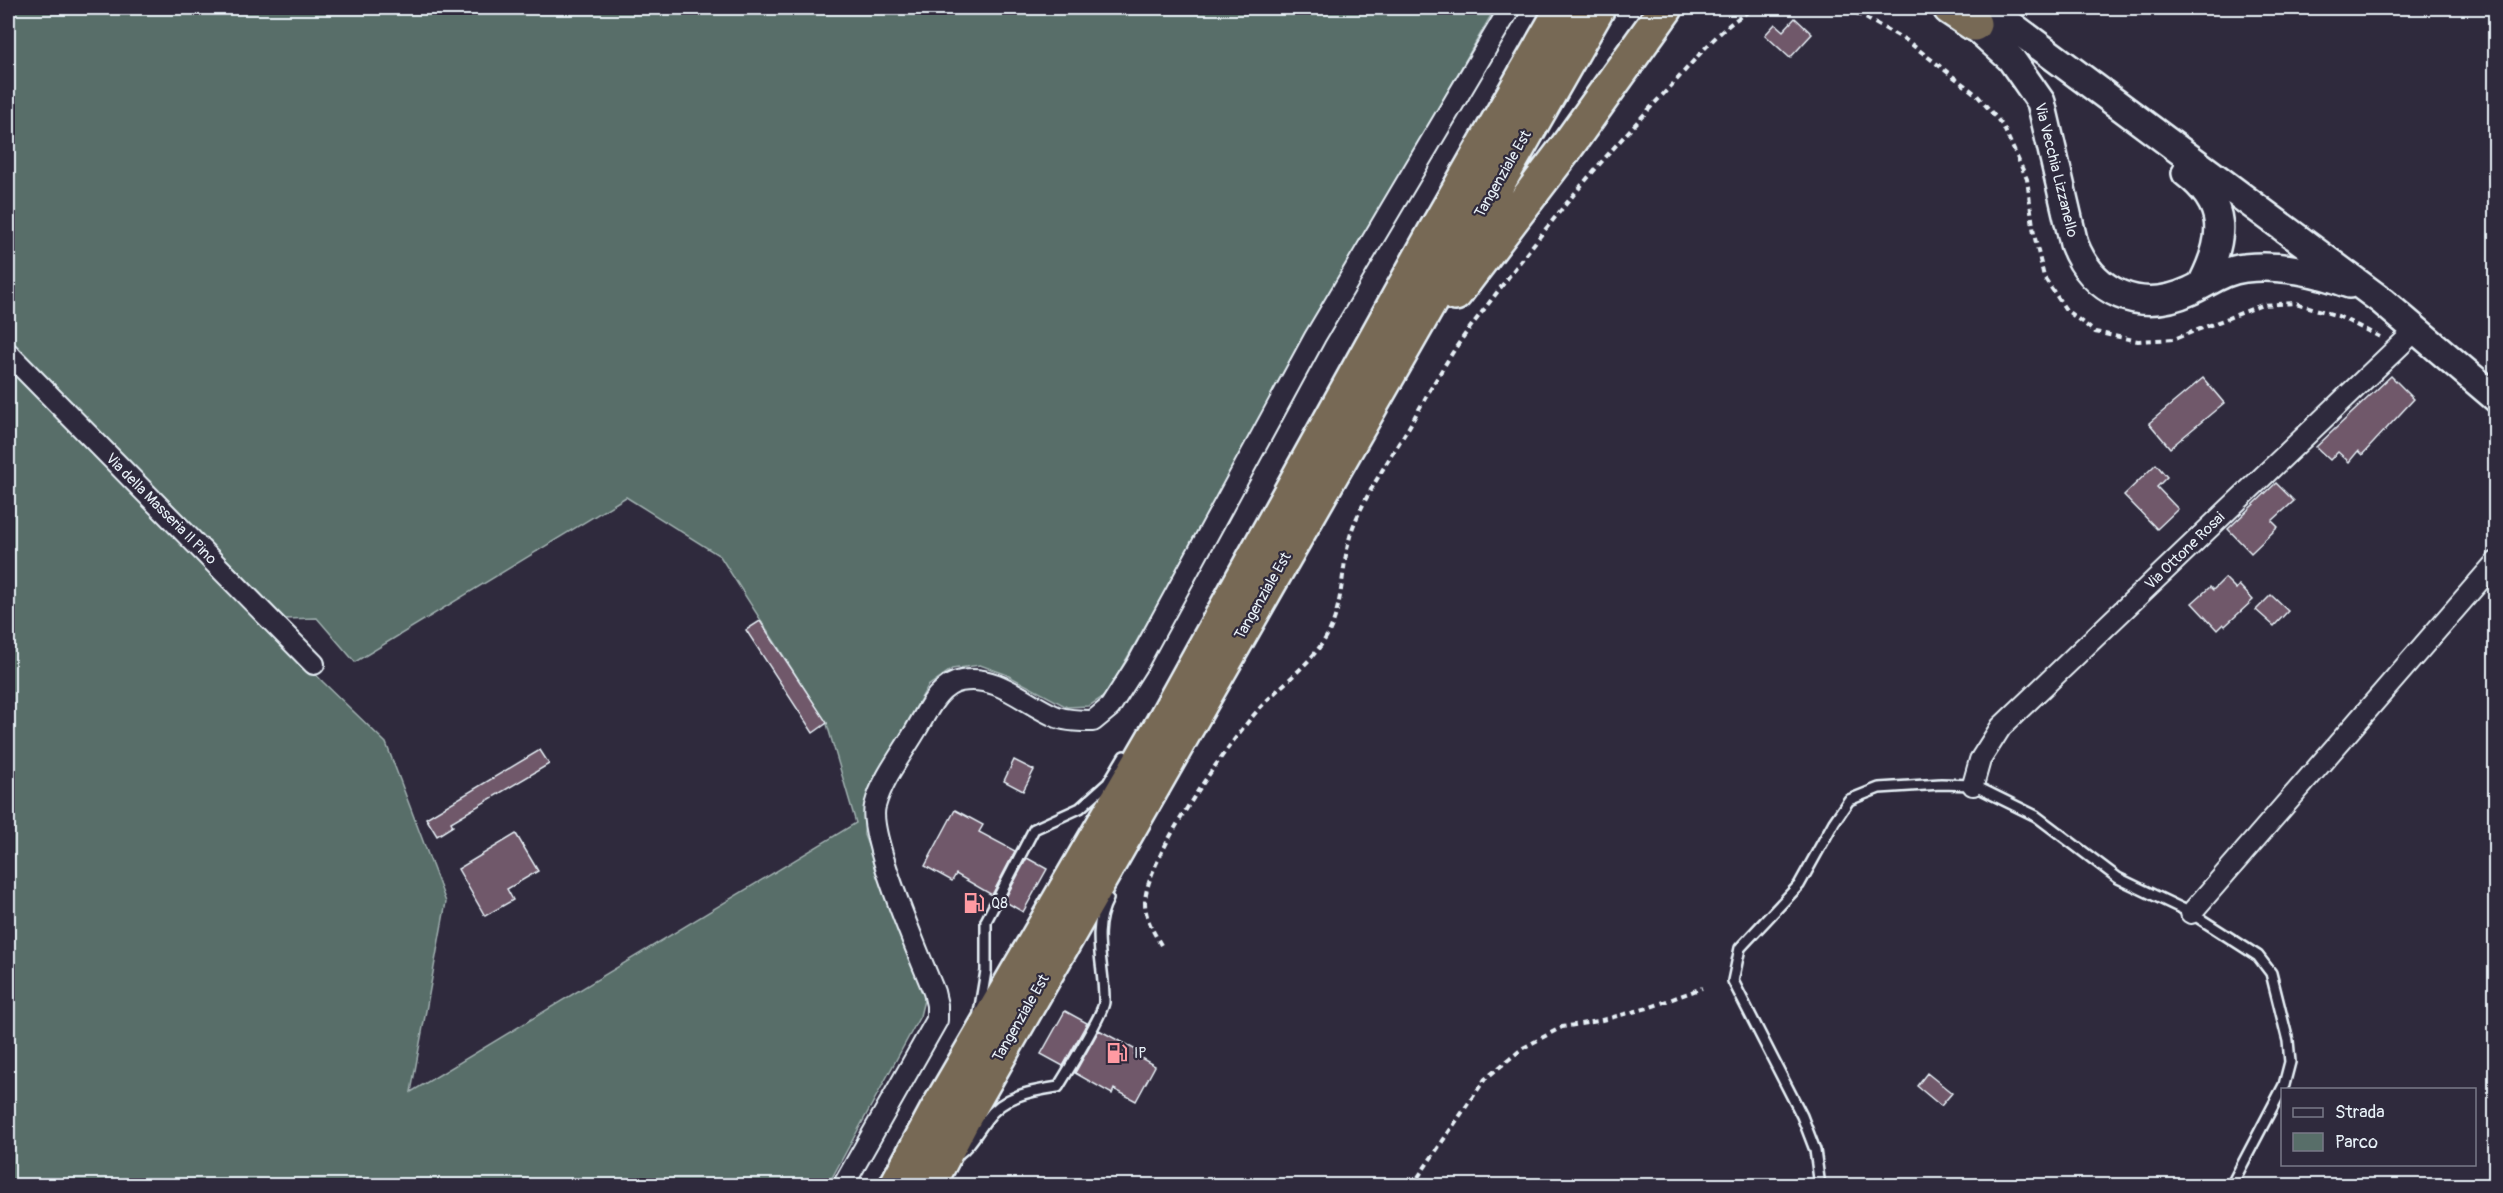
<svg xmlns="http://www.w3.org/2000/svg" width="2503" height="1193" font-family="Pangolin,sans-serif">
  <rect width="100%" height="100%" fill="#2f2a3d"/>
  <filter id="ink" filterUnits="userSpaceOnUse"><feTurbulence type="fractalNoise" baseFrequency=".0167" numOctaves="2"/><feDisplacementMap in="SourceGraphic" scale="12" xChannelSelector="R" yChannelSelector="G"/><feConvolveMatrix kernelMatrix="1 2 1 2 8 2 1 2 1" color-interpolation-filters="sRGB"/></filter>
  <g filter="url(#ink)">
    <!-- green -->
    <path fill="#586e69" stroke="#a0b0b0" stroke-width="1.5" d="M8,8H1495L1106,695L1089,706L1067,707L1005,674L980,665L952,669L928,686L872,784L865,806L864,835L915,965L925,996L920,1016L828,1185H8V360L323,682L386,743L446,902L411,1092L856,823L827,724L720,556L626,497L355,662L317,618L285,619L8,339Z"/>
    <!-- building -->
    <path fill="#6f586a" stroke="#e8f1f8" stroke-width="1.5" d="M1795,18L1812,34L1790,58L1765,35L1775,24L1783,31Z
      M2391,376L2414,399L2362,455L2358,451L2349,462L2338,452L2330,460L2316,447Z
      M2203,378L2224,403L2170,448L2149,423Z
      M2156,464L2167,477L2157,487L2178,509L2157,529L2124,495Z
      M2276,483L2294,501L2272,521L2278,527L2251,553L2228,529Z
      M2225,578L2236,589L2239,585L2253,600L2225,626L2223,624L2217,630L2192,603L2210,587L2213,590Z
      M2271,595L2288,611L2274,626L2256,610Z
      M760,621L827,723L813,733L746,630Z
      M540,750L549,764L451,822L453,826L437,836L426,818Z
      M1014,760L1034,770L1023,791L1004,781Z
      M955,810L983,825L979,832L1015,851L992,895L956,874L952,881L925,866Z
      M516,834L538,871L507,889L513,900L485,916L458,869Z
      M1027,858L1047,869L1023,912L1004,901Z
      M1065,1011L1087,1023L1063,1066L1041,1054Z
      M1099,1030L1136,1050L1134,1054L1155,1066L1136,1101L1114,1089L1112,1094L1075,1073Z
      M1927,1073L1952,1093L1941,1106L1917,1086Z"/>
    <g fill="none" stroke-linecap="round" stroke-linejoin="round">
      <defs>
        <path id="lane" d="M979,1013L986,971V921L1034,829L1080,808L1108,783L1124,756
          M957,1155C971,1145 977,1132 987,1119C1004,1095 1032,1091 1058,1087C1066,1074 1104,1012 1104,1002C1105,967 1090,932 1108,899
          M1820,1186L1815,1150L1802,1116L1733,981L1740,948L1799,885L1834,822L1849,800L1879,788L1941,784L1973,785L2036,816L2118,878L2191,913L2258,956L2271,973L2288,1041L2290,1062L2284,1085L2231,1186"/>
        <path id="street" d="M8,353L314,664
          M1973,785L1980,760L2001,727L2416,330
          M2191,913L2496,562
          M843,1186L937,1020V1005L934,992C920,957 867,836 875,806C882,779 902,754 916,730C927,712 938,685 961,681C998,674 1025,704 1057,717C1068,721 1081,721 1093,721L1110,707L1138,663L1315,337L1510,8"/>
        <path id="secondary" d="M1988,8L2382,301L2496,398
          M1958,11L2011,59L2041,102L2074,244C2093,293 2140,314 2190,291C2208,283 2224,270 2245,268C2278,264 2319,272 2349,284
          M2186,173C2228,205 2225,238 2203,282"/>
        <path id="highway" d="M1950,8L1974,24
          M1455,294L1563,152L1666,8
          M896,1186L936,1112L1162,724L1434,233L1563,8
          M928,1186L963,1119L1598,8"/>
      </defs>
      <!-- lane casing -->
      <use href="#lane" stroke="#e8f1f8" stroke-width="14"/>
      <!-- street casing -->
      <use href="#street" stroke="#e8f1f8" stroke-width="24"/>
      <!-- secondary casing -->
      <use href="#secondary" stroke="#e8f1f8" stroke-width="32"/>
      <!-- highway casing -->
      <use href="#highway" stroke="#e8f1f8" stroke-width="38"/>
      <!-- path -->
      <path stroke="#e8f1f8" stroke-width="4" stroke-dasharray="6 4.5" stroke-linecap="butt" d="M1847,8L1906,40L1977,95L2003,126L2027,179L2034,234L2044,277L2066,310L2095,332L2138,341L2174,339L2262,305L2296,303L2338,316L2382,338
        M1161,945C1153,931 1145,918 1145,902C1146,858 1228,744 1258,710C1281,684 1311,665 1328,634C1346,600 1340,557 1355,522C1369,489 1390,458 1409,427C1423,402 1437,377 1453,352C1467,330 1485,309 1501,287C1554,216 1610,149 1672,85C1695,60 1725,21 1756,8
        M1412,1186L1485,1079L1523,1048L1562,1027L1598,1021L1648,1008L1702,988"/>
      <!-- lane -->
      <use href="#lane" stroke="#2f2a3d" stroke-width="9"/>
      <!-- street -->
      <use href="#street" stroke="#2f2a3d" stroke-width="20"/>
      <!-- secondary -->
      <use href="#secondary" stroke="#2f2a3d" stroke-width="27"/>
      <!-- highway -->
      <use href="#highway" stroke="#776954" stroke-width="33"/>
    </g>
  </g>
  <!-- icons -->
  <defs>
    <symbol id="fuel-bare" viewBox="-9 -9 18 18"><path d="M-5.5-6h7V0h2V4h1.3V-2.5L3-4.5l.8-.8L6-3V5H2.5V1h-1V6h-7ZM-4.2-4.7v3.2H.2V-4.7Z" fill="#ff9aa2" stroke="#2f2a3d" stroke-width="2.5" paint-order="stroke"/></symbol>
  </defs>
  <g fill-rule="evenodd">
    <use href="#fuel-bare" x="959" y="888" width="30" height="30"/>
    <use href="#fuel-bare" x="1102" y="1038" width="30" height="30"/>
  </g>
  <g text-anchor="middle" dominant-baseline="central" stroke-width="4.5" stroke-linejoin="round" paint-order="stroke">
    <!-- street labels -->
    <g font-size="15" fill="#e8f1f8" stroke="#2f2a3d">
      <text transform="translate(2056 170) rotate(76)">Via Vecchia Lizzanello</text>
      <text transform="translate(1503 174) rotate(-60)">Tangenziale Est</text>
      <text transform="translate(161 509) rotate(45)">Via della Masseria Il Pino</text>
      <text transform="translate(2185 551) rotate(-44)">Via Ottone Rosai</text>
      <text transform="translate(1263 596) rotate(-60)">Tangenziale Est</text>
      <text transform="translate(1021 1018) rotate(-60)">Tangenziale Est</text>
    </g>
    <!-- poi labels -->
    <g font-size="15" fill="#e8f1f8" stroke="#2f2a3d" text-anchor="start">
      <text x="991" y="903">Q8</text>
      <text x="1134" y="1053">IP</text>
    </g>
  </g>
  <!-- margin -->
  <rect width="2503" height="1193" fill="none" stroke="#2f2a3d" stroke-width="30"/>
  <rect x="15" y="15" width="2473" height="1163" fill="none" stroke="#e8f1f8" stroke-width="2" filter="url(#ink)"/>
  <!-- legend -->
  <rect x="2281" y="1088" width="195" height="78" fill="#2f2a3d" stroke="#797a88" stroke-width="1.5"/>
  <rect x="2293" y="1108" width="30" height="9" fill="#2f2a3d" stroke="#797a88" stroke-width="1.5"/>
  <text x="2335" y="1118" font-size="18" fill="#e8f1f8">Strada</text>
  <rect x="2293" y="1133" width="30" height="18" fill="#586e69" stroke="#797a88" stroke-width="1.5"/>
  <text x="2335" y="1148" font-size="18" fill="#e8f1f8">Parco</text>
</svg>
